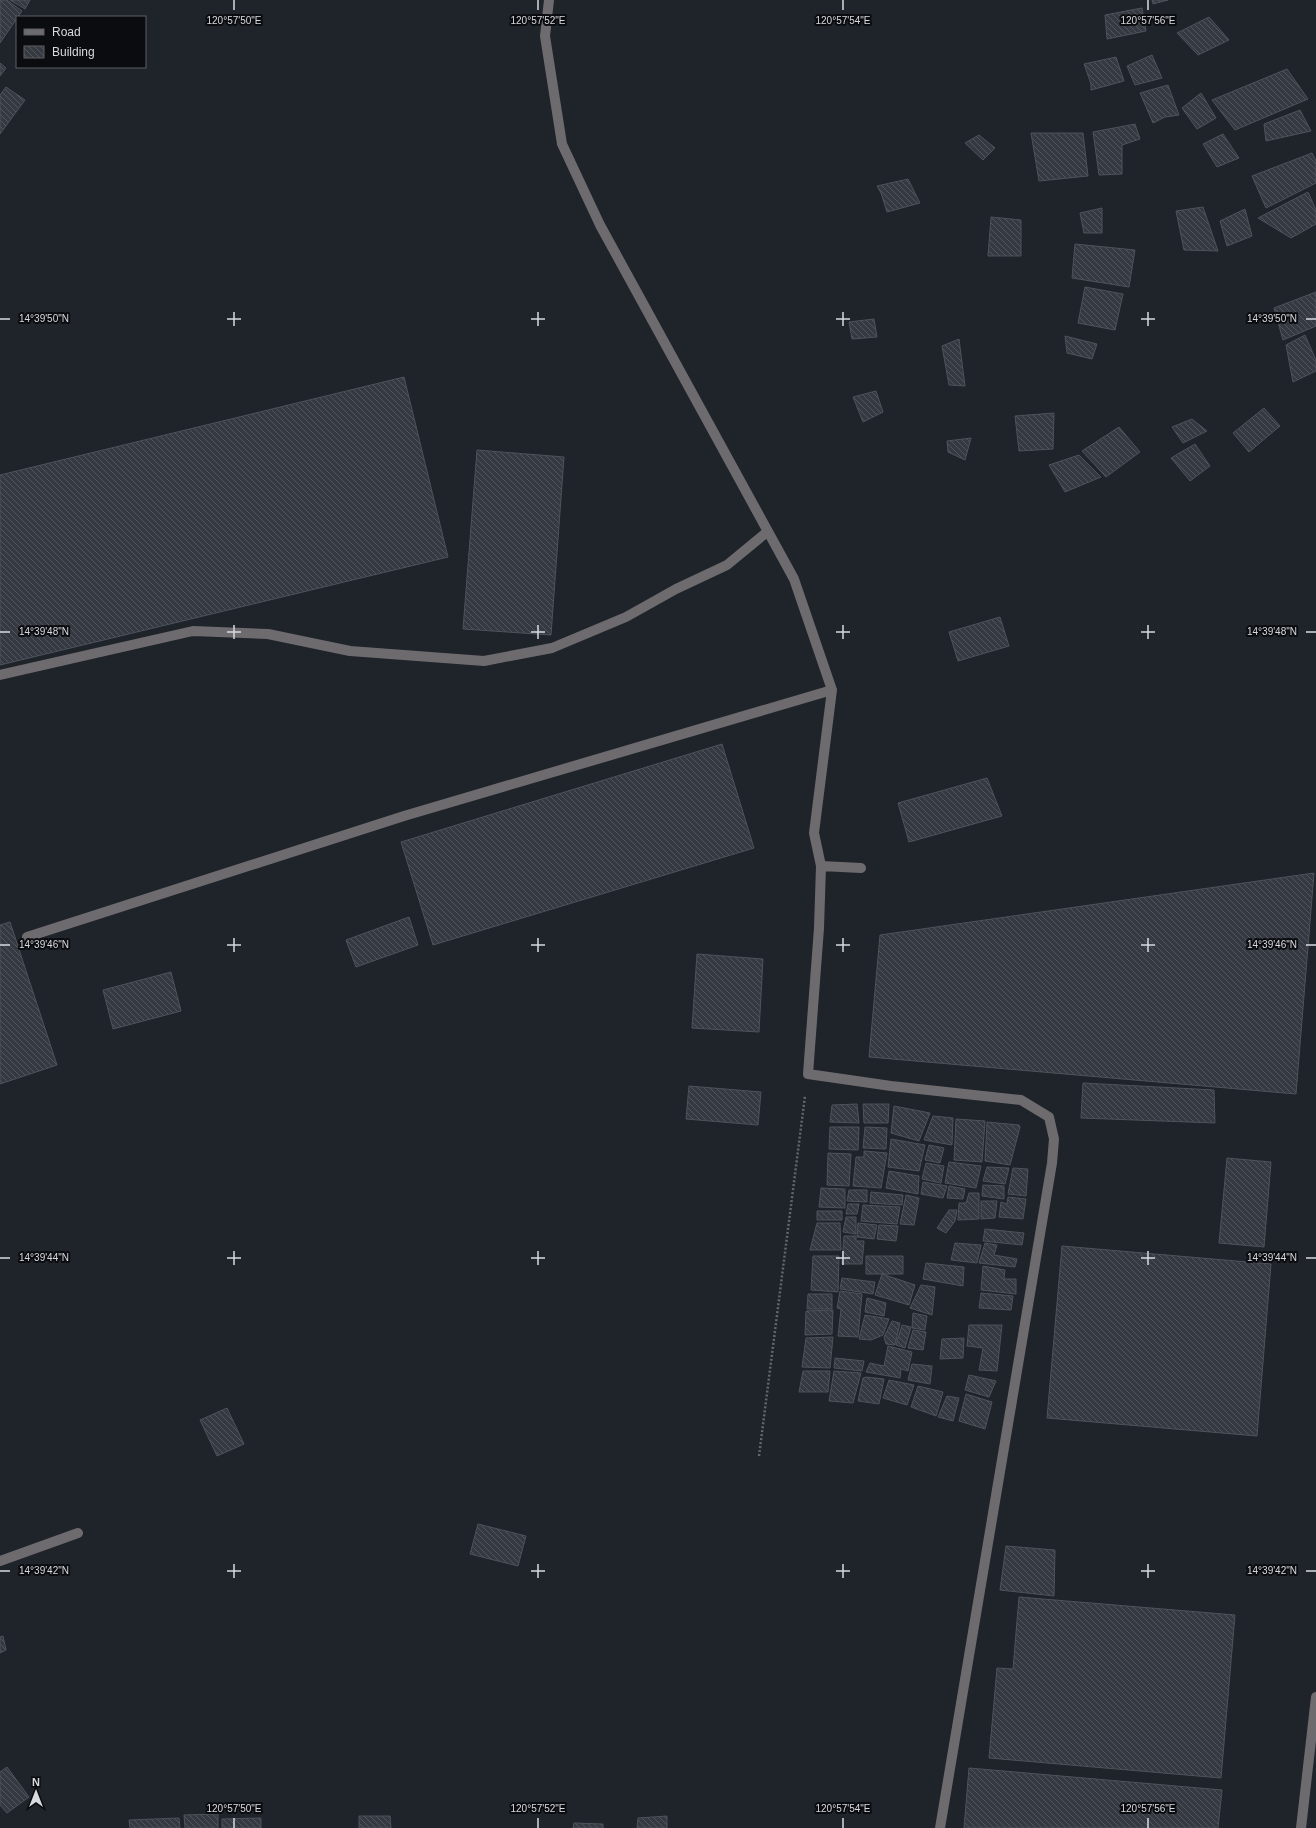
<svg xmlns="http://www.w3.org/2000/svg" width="1316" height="1828" font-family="Arial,sans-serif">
  <defs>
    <pattern id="building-back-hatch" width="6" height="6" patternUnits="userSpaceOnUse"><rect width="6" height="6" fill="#353941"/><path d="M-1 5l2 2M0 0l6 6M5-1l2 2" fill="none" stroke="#52555c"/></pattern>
  </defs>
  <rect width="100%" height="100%" fill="#1f232a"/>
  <!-- building -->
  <path fill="url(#building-back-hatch)" stroke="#4e535b" d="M0,0H7L22,11L0,43Z
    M10,0H30L25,9Z
    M1152,0H1168L1153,4Z
    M1142,8L1146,31L1107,39L1105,15Z
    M1209,17L1229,40L1198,55L1177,33Z
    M1152,55L1162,78L1135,85L1127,66Z
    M1116,57L1124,81L1091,90V84L1084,64Z
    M0,63L6,68L0,76Z
    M1287,69L1308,99L1235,130L1212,100Z
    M1168,85L1179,115L1165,117L1153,123L1140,93Z
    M6,87L25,100L0,134V95Z
    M1201,93L1216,118L1197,129L1182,108Z
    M1300,110L1311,131L1266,141L1264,124Z
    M1135,124L1140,139L1122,145V174L1099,175L1093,132Z
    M1031,133H1083L1088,176L1039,181Z
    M1223,134L1239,158L1217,167L1203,144Z
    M979,135L995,148L983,160L965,143Z
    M1312,153L1316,161V183L1266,208L1252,176Z
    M908,179L920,203L887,212L881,193L877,186Z
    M1308,192L1316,210V224L1291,238L1258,218Z
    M1203,207L1218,251L1184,250L1176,211Z
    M1102,208V233H1084L1080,213Z
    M1245,209L1252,236L1227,246L1220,221Z
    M991,217L1021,220V256H988Z
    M1075,244L1135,250L1129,287L1072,278Z
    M1085,287L1123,294L1115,330L1078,323Z
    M1316,292V326L1283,340L1274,308Z
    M874,319L877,337L852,339L849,322Z
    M1305,335L1316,360V371L1293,382L1286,345Z
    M1065,336L1097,344L1092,359L1067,353Z
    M959,339L965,386L949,385L942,346Z
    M404,377L448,557L0,665V475Z
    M876,391L883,412L863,422L853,397Z
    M1264,408L1280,426L1249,452L1233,433Z
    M1054,413L1053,449L1019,451L1015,416Z
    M1192,419L1207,431L1183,443L1172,427Z
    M1119,427L1140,452L1106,477L1082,451Z
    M971,438L965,460L948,452L947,441Z
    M1195,444L1210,466L1190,481L1171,458Z
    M477,450L564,457L551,635L463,629Z
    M1079,455L1101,477L1065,492L1049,465Z
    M1000,617L1009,646L958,661L949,632Z
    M722,744L754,848L433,945L401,842Z
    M987,778L1002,816L909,842L898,803Z
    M1314,873L1296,1094L869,1057L880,935Z
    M409,917L418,945L356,967L346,940Z
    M10,922L57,1065L0,1084V925Z
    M697,954L763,959L759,1032L692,1028Z
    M171,972L181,1011L113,1029L103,990Z
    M1083,1083L1214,1090L1215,1123L1081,1118Z
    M689,1086L761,1092L758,1125L686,1119Z
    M857,1104L859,1123L830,1122L832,1105Z
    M863,1104H889L888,1123H864Z
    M894,1106L930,1113L919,1141L891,1133Z
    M933,1116L953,1118L952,1145L924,1140Z
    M956,1119L985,1121L982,1162L954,1160Z
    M987,1122L1019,1125L1020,1127L1010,1165L985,1161Z
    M830,1127H859L858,1150L829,1149Z
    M865,1127L887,1128L886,1149L863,1148Z
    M891,1139L925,1145L919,1171L888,1167Z
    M929,1145L944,1148L940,1163L925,1160Z
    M864,1151L887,1153L881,1188L853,1186L856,1157H864Z
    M828,1153L851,1154L849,1186L827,1185Z
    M1227,1158L1271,1162L1264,1247L1219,1243Z
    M949,1162L981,1166L976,1188L945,1183Z
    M926,1163L944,1166L941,1183L922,1179Z
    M987,1167L1009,1168L1005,1184L983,1181Z
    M1013,1168L1028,1169L1026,1196L1008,1194Z
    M889,1171L919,1176L918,1194L886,1188Z
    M923,1182L947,1186L943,1198L921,1194Z
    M983,1185L1004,1186V1199L982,1196Z
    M949,1186L965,1189L963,1199L947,1198Z
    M821,1188L845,1189V1208L819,1207Z
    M849,1190H867V1202L847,1201Z
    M871,1192L903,1195L902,1205L870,1203Z
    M969,1193H979V1219L958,1220L959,1203H966Z
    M906,1195L919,1198L914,1225L900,1224Z
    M1008,1197L1026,1199L1023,1219L999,1217L1001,1202L1007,1204Z
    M981,1201H997L995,1218L981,1219Z
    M848,1204H859L857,1214H846Z
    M863,1205L900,1207L897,1224L861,1221Z
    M949,1210H957L955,1221L946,1233L937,1228Z
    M817,1211H842V1220H817Z
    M846,1217H856V1234L843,1232Z
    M817,1223H840L841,1250H810Z
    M858,1223L877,1225L874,1239L857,1237Z
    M879,1225L898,1226L896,1241L877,1239Z
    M985,1229L1024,1233L1022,1245L983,1241Z
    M844,1236H856V1241H864L862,1264H842Z
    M955,1243L981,1245L977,1263L951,1260Z
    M985,1243L997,1245L994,1255L1017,1259L1015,1267L979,1263Z
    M1062,1246L1271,1264L1257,1436L1047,1418Z
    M813,1256H839L838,1292L811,1290Z
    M866,1256H903V1274H866Z
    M926,1263L964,1267L963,1286L923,1279Z
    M983,1266L1005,1270L1004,1279H1016V1294L981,1290Z
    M882,1274L915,1285L909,1305L875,1295Z
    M842,1278L875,1282L873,1294L840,1289Z
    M921,1285L935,1287L932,1315L910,1308Z
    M840,1291L862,1294L858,1337L838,1336L841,1309L837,1308Z
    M981,1293L1013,1296L1011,1310L979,1308Z
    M808,1294H832V1309H807Z
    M867,1298L886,1303L884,1316L865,1312Z
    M833,1310L832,1334L805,1335L806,1311Z
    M913,1313L927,1316L925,1330L912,1328Z
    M865,1315L889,1319L883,1335L871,1340L859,1339Z
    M892,1321L900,1323L895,1345L886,1344L884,1337Z
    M902,1325L911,1327L905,1348L896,1345Z
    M969,1325H1002L997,1371L979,1370L983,1348L967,1346Z
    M913,1330L926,1332L923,1350L908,1348Z
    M833,1337L830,1368L802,1367L806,1338Z
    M964,1338L963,1358L940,1359L942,1339Z
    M888,1346L912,1352L908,1371L901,1369L900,1378L866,1372L870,1363L884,1366Z
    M835,1358L864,1361L862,1371L834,1368Z
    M912,1364L932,1366L930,1384L908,1380Z
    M803,1371H830L828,1392H799Z
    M834,1371L861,1373L853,1403L829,1401Z
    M969,1375L996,1381L989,1397L965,1390Z
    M866,1377L884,1379L879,1404L858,1401L863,1378Z
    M889,1380L914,1385L907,1405L883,1398Z
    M918,1386L943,1392L936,1416L911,1407Z
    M966,1394L992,1402L985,1429L959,1421Z
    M947,1396L959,1398L953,1421L938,1417Z
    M227,1408L244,1444L217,1456L200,1420Z
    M478,1524L526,1536L518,1566L470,1554Z
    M1006,1546L1055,1550L1054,1596L1000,1590Z
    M1019,1597L1235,1615L1221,1778L989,1758L997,1668L1013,1669Z
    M3,1636L6,1650L0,1653V1637Z
    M7,1767L29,1797L7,1813L0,1805V1772Z
    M969,1768L1222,1790L1218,1828H964Z
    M218,1814V1828H185L184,1815Z
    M359,1816H390L391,1828H359Z
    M667,1816V1828H637L638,1818Z
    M179,1818L180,1828H130L129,1820Z
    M261,1818V1828H222V1819Z
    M574,1823L603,1824V1828H573Z"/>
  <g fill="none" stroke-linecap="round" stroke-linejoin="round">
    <!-- path -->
    <path stroke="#63676d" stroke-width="2.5" stroke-dasharray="2 2" stroke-linecap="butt" d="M759,1456L805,1096"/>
    <!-- minor -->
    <path stroke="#6e6b6f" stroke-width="10" d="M549,0L545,36L562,144L600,225L794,579L832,690L814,833L821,866L819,928L808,1074L891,1086L1021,1100L1049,1117L1054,1139L1052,1163L940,1828
      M0,675L193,631L268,634L350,651L484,661L552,648L626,617L676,589L727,565L767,532
      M821,866L861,868
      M27,937L404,816L832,690
      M0,1561L78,1533
      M1301,1828L1316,1697"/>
  </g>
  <!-- ticks -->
  <path fill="none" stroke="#d7dadf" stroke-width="1.5" d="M234,0V10M538,0V10M843,0V10M1148,0V10M234,312V326M538,312V326M843,312V326M1148,312V326M0,319H10M227,319H241M531,319H545M836,319H850M1141,319H1155M1306,319H1316M234,625V639M538,625V639M843,625V639M1148,625V639M0,632H10M227,632H241M531,632H545M836,632H850M1141,632H1155M1306,632H1316M234,938V952M538,938V952M843,938V952M1148,938V952M0,945H10M227,945H241M531,945H545M836,945H850M1141,945H1155M1306,945H1316M234,1251V1265M538,1251V1265M843,1251V1265M1148,1251V1265M0,1258H10M227,1258H241M531,1258H545M836,1258H850M1141,1258H1155M1306,1258H1316M234,1564V1578M538,1564V1578M843,1564V1578M1148,1564V1578M0,1571H10M227,1571H241M531,1571H545M836,1571H850M1141,1571H1155M1306,1571H1316M234,1818V1828M538,1818V1828M843,1818V1828M1148,1818V1828"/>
  <g font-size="10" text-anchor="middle" fill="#d7dadf" stroke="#0a0c0f" stroke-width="4" stroke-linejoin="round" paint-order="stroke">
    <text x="234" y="24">120°57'50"E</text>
    <text x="538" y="24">120°57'52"E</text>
    <text x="843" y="24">120°57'54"E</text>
    <text x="1148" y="24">120°57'56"E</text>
    <text x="44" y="322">14°39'50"N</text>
    <text x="1272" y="322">14°39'50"N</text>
    <text x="44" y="635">14°39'48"N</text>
    <text x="1272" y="635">14°39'48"N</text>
    <text x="44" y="948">14°39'46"N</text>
    <text x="1272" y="948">14°39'46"N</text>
    <text x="44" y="1261">14°39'44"N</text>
    <text x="1272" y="1261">14°39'44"N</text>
    <text x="44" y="1574">14°39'42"N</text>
    <text x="1272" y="1574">14°39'42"N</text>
    <text x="234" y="1812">120°57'50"E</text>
    <text x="538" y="1812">120°57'52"E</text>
    <text x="843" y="1812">120°57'54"E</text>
    <text x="1148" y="1812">120°57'56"E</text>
  </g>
  <!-- legend -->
  <rect x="16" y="16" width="130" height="52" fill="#0a0c0f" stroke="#5c5e62"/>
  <rect x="24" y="29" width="20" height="6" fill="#6e6b6f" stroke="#5c5e62"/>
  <text x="52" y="36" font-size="12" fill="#d7dadf">Road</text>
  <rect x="24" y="46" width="20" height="12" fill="url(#building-back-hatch)" stroke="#5c5e62"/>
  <text x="52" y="56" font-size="12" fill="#d7dadf">Building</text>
  <!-- north arrow -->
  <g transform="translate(36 1792)" stroke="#0a0c0f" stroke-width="3" paint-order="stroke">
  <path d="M0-3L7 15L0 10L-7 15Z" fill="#d7dadf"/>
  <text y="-6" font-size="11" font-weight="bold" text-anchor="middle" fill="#d7dadf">N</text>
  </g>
</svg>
